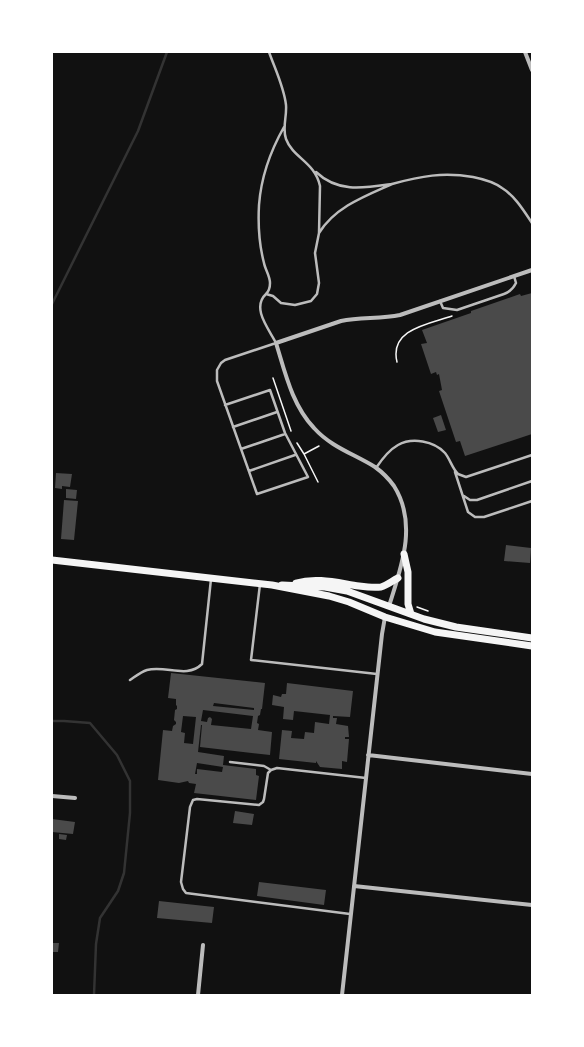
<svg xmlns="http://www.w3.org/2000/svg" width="584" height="1047" font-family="'Roboto Condensed',sans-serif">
  <rect width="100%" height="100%" fill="#111"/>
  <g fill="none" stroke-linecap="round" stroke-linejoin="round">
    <!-- stream -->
    <path stroke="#333" stroke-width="2.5" d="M52,304L138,131L167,52
      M52,721H64L90,723L117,755L130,781V813L124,873L118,891L100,918L96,944L94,995"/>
  </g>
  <!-- building -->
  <path fill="#4a4a4a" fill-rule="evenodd" d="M532,293V434L465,456L460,441L456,442L439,391L442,390L439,374L437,375L436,372L431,374L421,344L427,343L422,330L471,313V311L520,294L521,296Z
    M441,415L446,430L438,432L433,418Z
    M56,473L72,474L70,487L62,486V489L55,488Z
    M66,489L77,490L76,499L66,498Z
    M64,500L78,501L74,540L61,539Z
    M506,545L531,548L530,563L504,561Z
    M171,673L265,683L262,709H261L260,715L258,716L257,723L259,724L258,730L272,732L270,755L200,747L202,725H201L198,752L224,756L223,765L256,769V775L259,776L256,800L194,793L196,784L189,783L188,781L179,783L158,780L163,730L172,731L173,726L176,724V722L174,720L175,710L177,709V706L176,705V699L168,698ZM214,703L254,708V710L213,706ZM203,710L253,716L251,729L211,725L212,719L210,717L208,718L207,722L201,721ZM183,716L196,717L193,744L184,743L185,733L181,732ZM197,763L223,767L222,772L197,769V774H195Z
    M287,683L353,691L350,717L333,716V718H337L336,724L348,726L349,737H345V739H349L347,762L342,761V769L320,767L316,761V763L279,759L282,730L292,731L291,738L304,739L305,732L314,733L315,722L329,724L330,715L294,711L293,720L283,719L284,707L272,705L273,695L281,697L282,694H286Z
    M235,811L254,814L252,825L233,823Z
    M52,819L75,822L73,834L52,832Z
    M59,834L67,835L66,840L59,839Z
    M259,882L326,890L324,905L257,896Z
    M159,901L214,907L212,923L157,918Z
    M52,943H59L58,952H52Z"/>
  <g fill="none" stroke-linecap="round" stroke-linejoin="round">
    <!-- path -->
    <path stroke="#f5f5f5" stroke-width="1.5" d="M397,362C389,329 429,324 452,316
      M273,378L291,431
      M297,443L304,454L319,446
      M304,454L318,482
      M417,607L428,611"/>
    <!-- service -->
    <path stroke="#bcbcbc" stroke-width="2.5" d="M269,52C275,69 284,87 286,105C287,117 282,128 286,139C293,158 315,162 320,186L319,233L315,253L319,283L317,294L311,301L295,305L281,303L273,296L266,294C269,291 270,287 270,283C270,276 265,269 264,263C259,244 258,223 259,205C261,178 271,150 284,127
      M316,172C338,193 364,188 392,184C365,196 335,207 319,233
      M392,184C421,176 443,172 473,177C483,179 494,182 502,188C515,196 524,211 532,223
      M440,301L443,308L457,310L504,294C510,292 513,289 516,283L514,276
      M225,405L270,390L285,433L308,477L257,494L217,381V370L221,363L225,360L276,343C269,329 251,308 266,294
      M233,427L277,412
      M241,449L285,434
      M376,468C382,459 389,450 398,445C412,437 434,441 445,453C450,459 452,468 458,474L466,477L532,455
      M249,471L295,455
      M455,472L468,512L475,517H484L532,501
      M464,496L470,500H477L532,481
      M260,584L251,660L377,674
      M130,680C136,676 141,672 147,670C166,665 187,679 202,664L211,579
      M230,762L264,766L271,770
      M350,914L186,893L183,889L181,882L190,807L193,800L197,799L259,805L263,802L264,799L268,773L271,770L277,768L366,778"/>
    <!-- minor -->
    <path stroke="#bcbcbc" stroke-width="4" d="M525,52L532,70
      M389,606C401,568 418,524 394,486C389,479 382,472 375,467C354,454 331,447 314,428C292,405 285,372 276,343L341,321C360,317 380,319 400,315L532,270
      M368,755L532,774
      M52,796L75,798
      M354,886L532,905
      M198,995L203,945
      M342,995L382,634L385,617"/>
    <!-- secondary -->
    <path stroke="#f5f5f5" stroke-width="7" d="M404,554L408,572V604L411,614
      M52,560L272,585L329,596L349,602L385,617L435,632L532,646
      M296,583C317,577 338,583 359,586C366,587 374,588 381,587C387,585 392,581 398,578
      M282,585L325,587L347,591L424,619L456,627L532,638"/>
  </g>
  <!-- border -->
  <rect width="584" height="1047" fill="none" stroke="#ffffff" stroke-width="106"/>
</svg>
